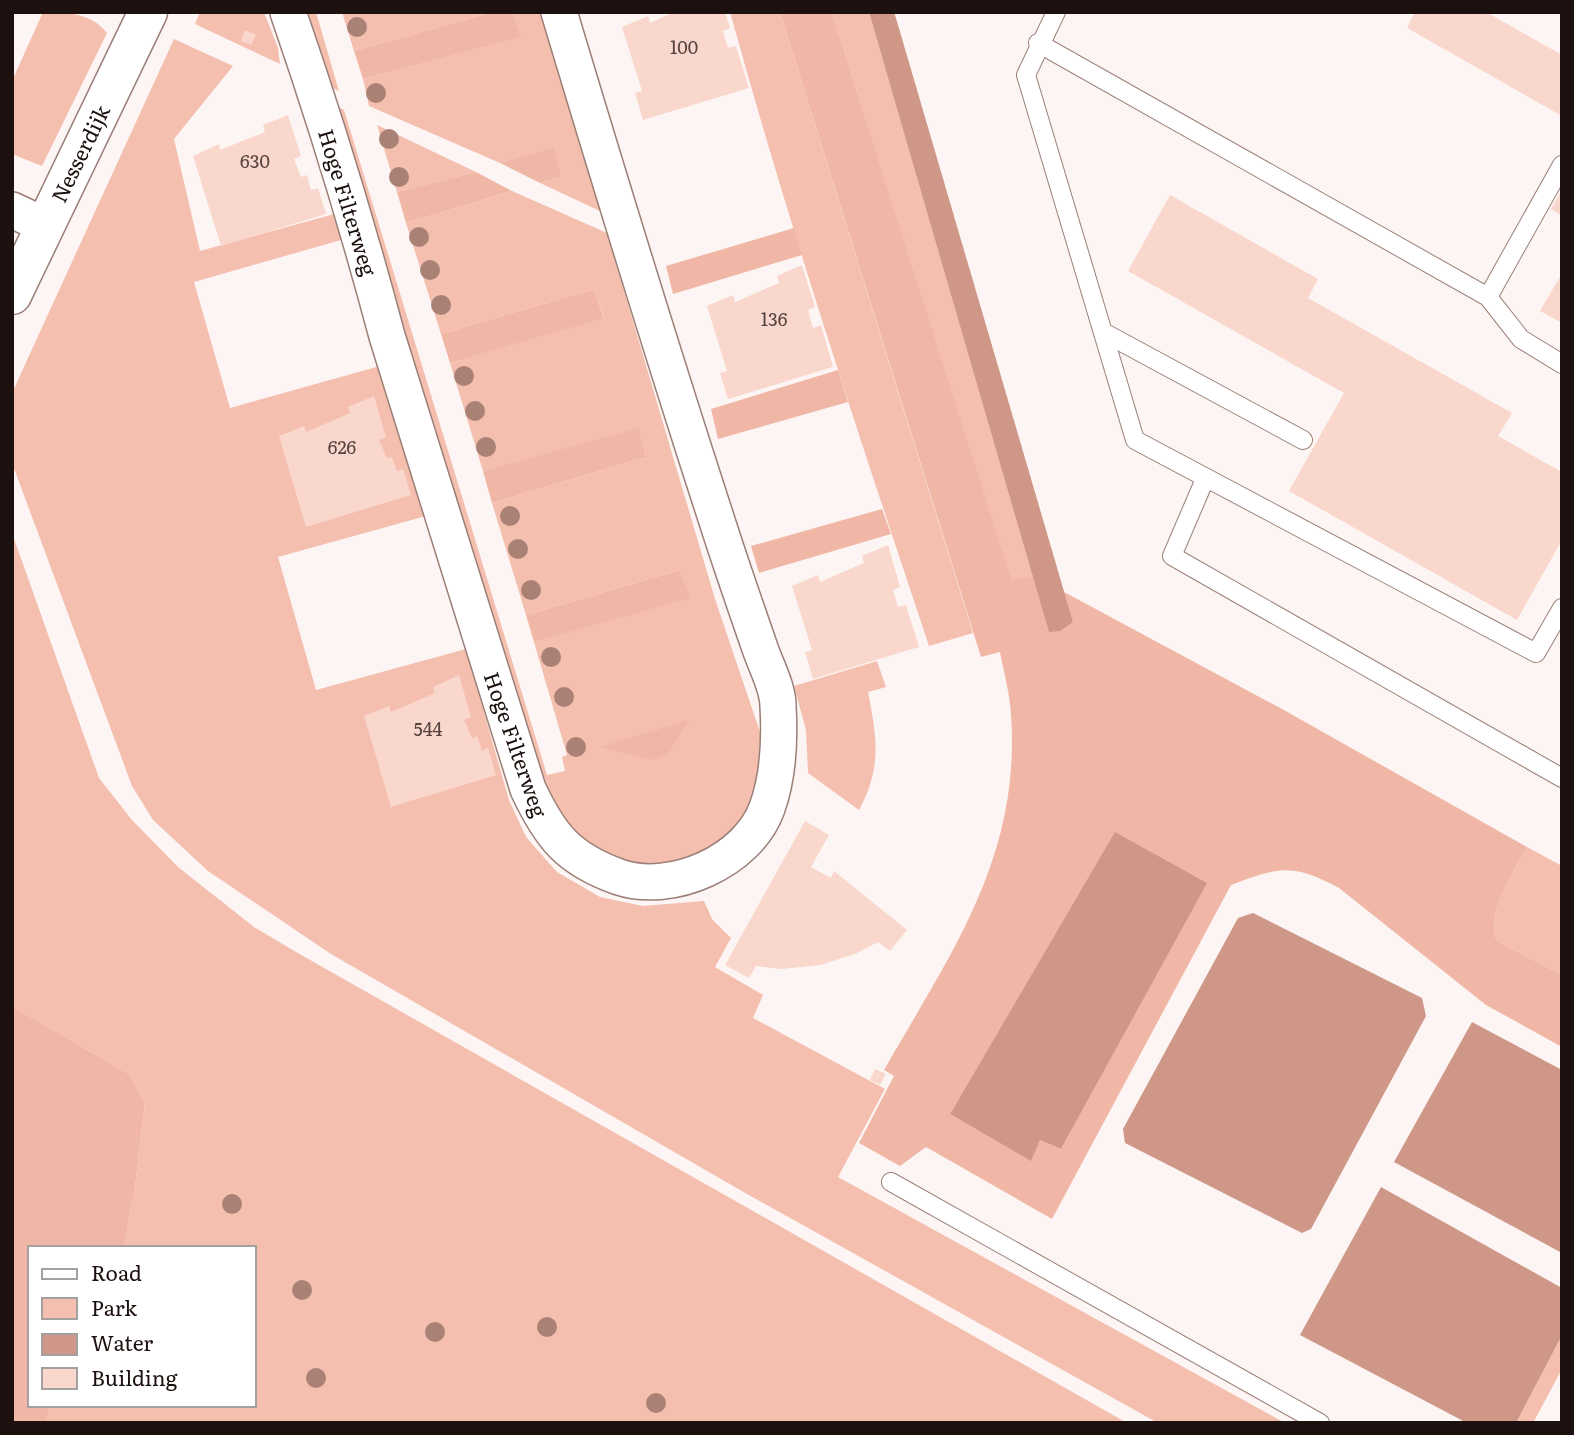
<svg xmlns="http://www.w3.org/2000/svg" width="1574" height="1435" font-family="Literata,serif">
  <rect width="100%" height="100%" fill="#fcf5f3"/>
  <!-- green -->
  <path fill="#f4bfaf" d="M43,12C66,12 92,13 107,33L42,166L12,154V81Z
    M200,12H264L278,48L280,64L195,24Z
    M303,12H316L339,91L325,85Z
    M342,12H492L354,51Z
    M512,12H541L602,212L540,183L562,177L554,149L500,163L369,106L363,79L520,37Z
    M730,12H780L973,633L929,646C859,436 789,226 730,12Z
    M832,12H869L1035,575L1012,582Z
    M174,39L233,66L174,139L200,251L334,214L341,240L194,282L230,408L380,366L426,516L278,557L316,690L466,649L509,800L526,837L557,872L600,897L643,906L704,901L712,919L731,938L715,967L763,995L753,1018L885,1089L838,1177L1285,1423H1158L747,1194L331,954L208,871L153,820L132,786L12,463V393Z
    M331,104L344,110L547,775L565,771L562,757L567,755L534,642L689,597L680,570L526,615L492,503L646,457L639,429L483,471L450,363L604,317L594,289L441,334L406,223L512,191L607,233L715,599L760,732C772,814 716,870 635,863C614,861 592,858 576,842C560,827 549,802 538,784Z
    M377,125L476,172L397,192Z
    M12,533L99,778L132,820L178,867L254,927L296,952L1127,1423H46L50,1405H254V1248H124L135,1187L145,1102L129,1074L12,1006Z
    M877,661L886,687L868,692C877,739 882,767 859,810L808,773L806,730L794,686Z
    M1527,847L1562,866V975L1497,941C1485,913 1514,872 1527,847Z
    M1562,1335V1369L1533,1423H1516Z"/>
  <!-- forest -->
  <path fill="#f0b7a6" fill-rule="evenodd" d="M492,12H512L521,37L363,79L354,51Z
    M780,12H832L1012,581L1035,575L1049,631L1073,622L1064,592L1282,709L1527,847C1514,872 1485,913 1497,941L1562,975V1047L1486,1005L1339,888C1292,863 1279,867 1231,885L1052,1219L926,1147L900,1166L859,1143L894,1076L884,1070C951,953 1021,857 1011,715C1010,694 1004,673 1000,652L981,657ZM1115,833L1206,883L1061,1149L1040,1140L1030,1160L950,1114Z
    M554,148L562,177L540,183L500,163Z
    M476,172L512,191L406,223L397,192Z
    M794,228L802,255L673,294L666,266Z
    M594,289L604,318L450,363L441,334Z
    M838,370L848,402L718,439L711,409Z
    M639,428L646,457L492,503L483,471Z
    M882,509L891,534L759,573L751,546Z
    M680,570L690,598L534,642L526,615Z
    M689,720L668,754L651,760L600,747Z
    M12,1006L129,1074L145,1102L135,1187L124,1248H30V1405H50L46,1423H12Z"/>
  <!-- water -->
  <path fill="#ce9787" d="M869,12H894L898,25L1073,622L1060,631L1049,632Z
    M1115,832L1207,883L1061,1149L1040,1140L1031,1161L950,1114Z
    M1253,913L1422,998L1426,1016L1311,1229L1302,1233L1125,1143L1123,1129L1238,918Z
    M1472,1022L1562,1070V1253L1394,1162Z
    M1381,1187L1562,1288V1335L1516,1423H1467L1300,1335Z"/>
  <!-- building -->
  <path fill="#fad7cc" d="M674,12H725L730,28L723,31L728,48L736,46L749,88L643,120L635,93L642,91L622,27L648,16L650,23Z
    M1415,12H1486L1562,55V116L1407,28Z
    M245,30L256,35L251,45L241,41Z
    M288,115L301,156L294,159L301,177L307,175L311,190L318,188L326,214L221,246L193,156L219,144L220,150L265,132L263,125Z
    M1562,190V216L1551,209Z
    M1170,195L1318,279L1308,298L1512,413L1498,436L1562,472V540L1517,620L1289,491L1344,393L1128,271Z
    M802,265L815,307L808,310L813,328L821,325L833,367L728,399L720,373L727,371L707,306L733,295L735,302L779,283L777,276Z
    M1562,273V323L1540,311Z
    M374,396L386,437L379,440L387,458L392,457L397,471L403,469L411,495L306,527L279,436L304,426L306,432L350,413L348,407Z
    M888,545L900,587L893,590L898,607L906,605L919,647L813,679L805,652L812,650L792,586L818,575L820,582L864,563L862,556Z
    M459,675L471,717L464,720L472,738L477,736L482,751L488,748L496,775L391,807L364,716L389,706L391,712L435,693L433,687Z
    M805,821L829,835L811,867L831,878L834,871L907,930L890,951L878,942L855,954L820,965L782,969L756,966L749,978L725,965Z
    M875,1069L886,1074L880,1085L870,1080Z"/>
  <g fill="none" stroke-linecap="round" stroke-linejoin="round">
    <defs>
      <path id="lane" d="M1056,12L1026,75L1135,440L1536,653L1562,608
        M1038,43L1488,297L1521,339L1562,364
        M1488,297L1562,165
        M1103,332L1303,440
        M1205,479L1172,556L1562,778
        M891,1182L1320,1423"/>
      <path id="street" d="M288,12C325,119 358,227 387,336L528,789C550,836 568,859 619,877C672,895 748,861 767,808C779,775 780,740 778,706C778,688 767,668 761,651C746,608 731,565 717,521C662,352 610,182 559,12
        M12,210L44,225"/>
      <path id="secondary" d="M12,295L148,12"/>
    </defs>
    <!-- lane casing -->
    <use href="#lane" stroke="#9b7f76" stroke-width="20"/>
    <!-- street casing -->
    <use href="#street" stroke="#9b7f76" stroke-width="38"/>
    <!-- secondary casing -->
    <use href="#secondary" stroke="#9b7f76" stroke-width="41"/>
    <!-- lane -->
    <use href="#lane" stroke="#fff" stroke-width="18"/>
    <!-- street -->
    <use href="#street" stroke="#fff" stroke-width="35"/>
    <!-- secondary -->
    <use href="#secondary" stroke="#fff" stroke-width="38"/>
  </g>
  <!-- trees -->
  <g fill="#a98275">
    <circle cx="357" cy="27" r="10"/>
    <circle cx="376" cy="93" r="10"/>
    <circle cx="389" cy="139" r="10"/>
    <circle cx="399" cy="177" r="10"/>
    <circle cx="419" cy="237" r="10"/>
    <circle cx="430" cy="270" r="10"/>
    <circle cx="441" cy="305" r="10"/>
    <circle cx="464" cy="376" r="10"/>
    <circle cx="475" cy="411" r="10"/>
    <circle cx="486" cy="447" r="10"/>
    <circle cx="510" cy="516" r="10"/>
    <circle cx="518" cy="549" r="10"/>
    <circle cx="531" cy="590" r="10"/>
    <circle cx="551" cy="657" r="10"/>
    <circle cx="564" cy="697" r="10"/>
    <circle cx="576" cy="747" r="10"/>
    <circle cx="232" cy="1204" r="10"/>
    <circle cx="302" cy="1290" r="10"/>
    <circle cx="547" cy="1327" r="10"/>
    <circle cx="435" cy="1332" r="10"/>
    <circle cx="316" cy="1378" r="10"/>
    <circle cx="656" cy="1403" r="10"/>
  </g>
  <g text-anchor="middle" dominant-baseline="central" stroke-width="6" stroke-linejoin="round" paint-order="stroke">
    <!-- number labels -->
    <g font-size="18" fill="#54423e">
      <text x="684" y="46">100</text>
      <text x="255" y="160">630</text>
      <text x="774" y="318">136</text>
      <text x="342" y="446">626</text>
      <text x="428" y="728">544</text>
    </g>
    <!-- street labels -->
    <g font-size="21" fill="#1c110e" stroke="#fff">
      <text transform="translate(79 153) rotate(-64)">Nesserdijk</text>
      <text transform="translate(349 202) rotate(73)">Hoge Filterweg</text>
      <text transform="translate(517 744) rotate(71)">Hoge Filterweg</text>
    </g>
  </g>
  <!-- border -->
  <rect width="1574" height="1435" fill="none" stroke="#1c110e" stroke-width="28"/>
  <!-- legend -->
  <rect x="28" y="1246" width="228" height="161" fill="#ffffff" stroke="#a4a09f" stroke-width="2"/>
  <rect x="42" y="1269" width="35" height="10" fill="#ffffff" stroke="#a4a09f" stroke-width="2"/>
  <text x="91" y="1281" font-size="21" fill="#1c110e">Road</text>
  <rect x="42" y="1298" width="35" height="21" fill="#f4bfaf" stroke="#a4a09f" stroke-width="2"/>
  <text x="91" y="1316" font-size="21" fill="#1c110e">Park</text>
  <rect x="42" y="1334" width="35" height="21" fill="#ce9787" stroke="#a4a09f" stroke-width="2"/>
  <text x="91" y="1351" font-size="21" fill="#1c110e">Water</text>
  <rect x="42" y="1368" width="35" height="21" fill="#fad7cc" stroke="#a4a09f" stroke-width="2"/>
  <text x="91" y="1386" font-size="21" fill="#1c110e">Building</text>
</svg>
